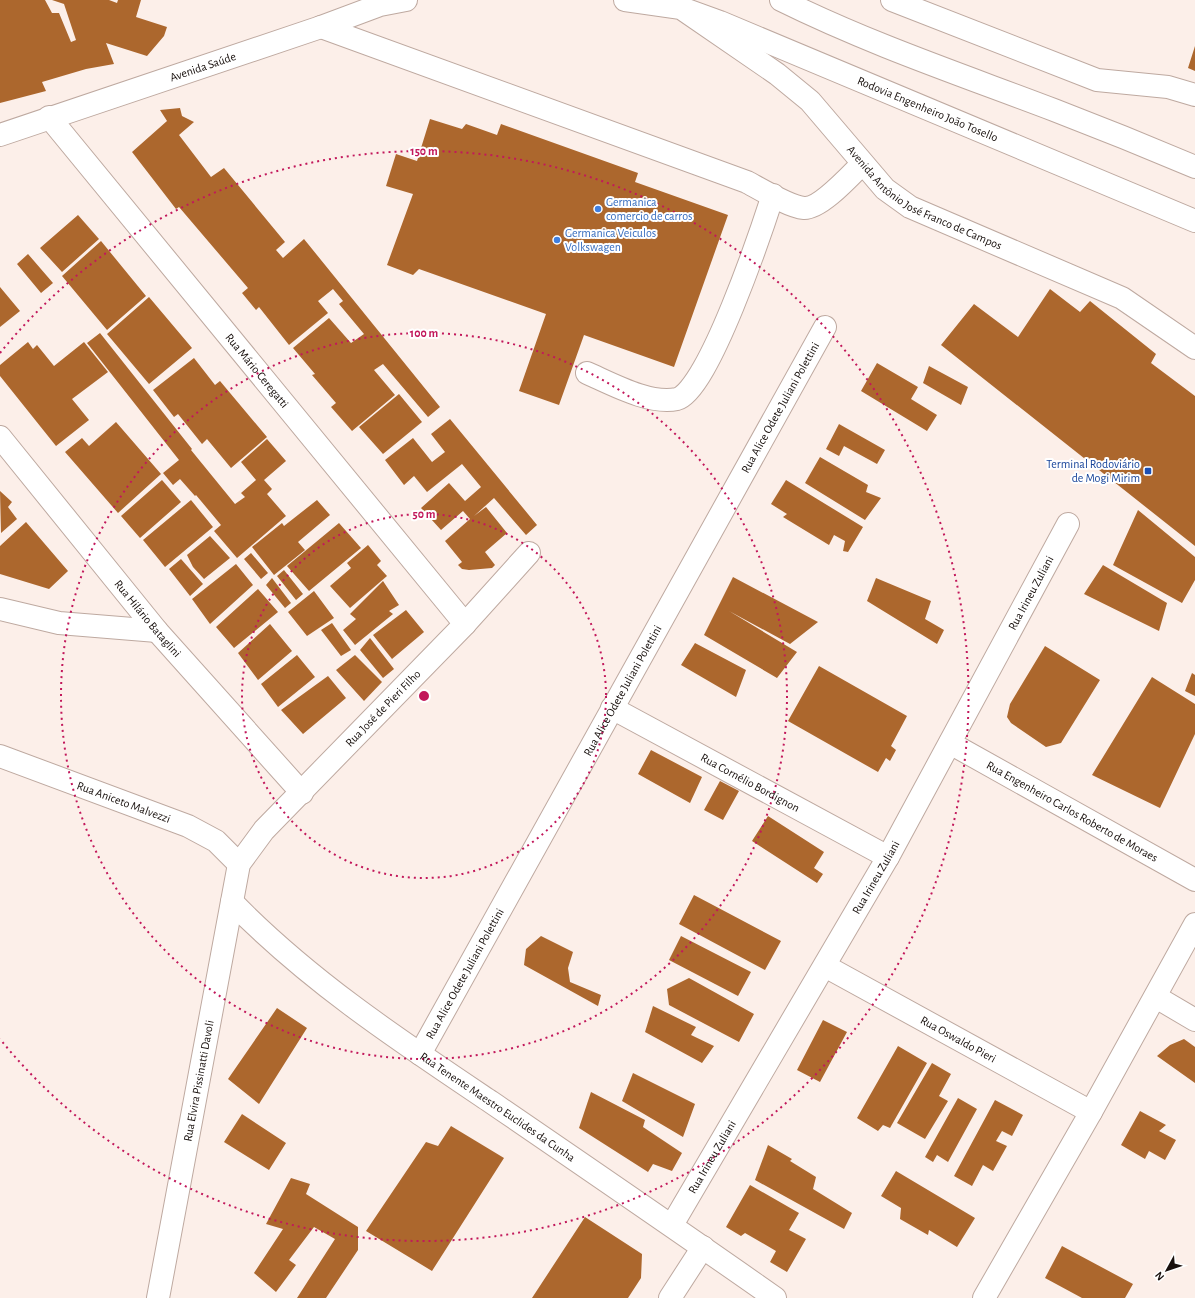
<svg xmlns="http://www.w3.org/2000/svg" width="1195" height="1298" font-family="'Alegreya Sans',sans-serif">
  <rect width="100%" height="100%" fill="#fcefe9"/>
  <!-- building -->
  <path fill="#ac672d" d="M0,0H45L52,13H59L71,42L76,40L64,4L52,0H109L117,3L118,0H141L136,17L167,27L164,36L147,56L106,43L114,64L86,69L42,82L46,91L0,103Z
    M1195,46V71L1188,68Z
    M180,108L182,116L194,122L179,135L211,177L224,168L285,242L276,250L283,258L304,239L440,407L428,417L383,364L374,370L395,395L352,431L331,407L336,403L312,375L315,374L293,348L329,318L351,343L364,334L339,304L343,301L333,289L318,301L328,313L289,345L259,307L256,310L242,293L248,288L179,207L176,209L132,152L167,121L160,110Z
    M430,119L462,129L466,124L497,135L501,124L638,173L635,182L728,215L674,367L584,335L559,405L519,391L546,314L419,269L413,275L387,265L413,194L386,186L396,154L417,161Z
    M78,215L99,239L62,272L40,248Z
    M101,241L146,296L107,330L62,276Z
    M28,254L53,283L41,293L17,264Z
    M0,287L20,311L0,327Z
    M1050,289L1080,312L1090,301L1156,354L1151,363L1195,396V546L941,345L974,304L1018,337Z
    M149,297L192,348L149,384L107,334Z
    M100,333L192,449L191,450L235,504L245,497L241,493L256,480L241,462L267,439L286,461L264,480L272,489L267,494L286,516L237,558L214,531L221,525L196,495L195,496L180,479L173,485L163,473L179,460L87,343Z
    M28,342L33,349L37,345L54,366L84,342L108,372L72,399L89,420L56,446L0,376V365Z
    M194,358L215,385L220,381L267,437L231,468L207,439L202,444L178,414L174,417L153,390Z
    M877,363L918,387L911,399L937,415L927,431L861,391Z
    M929,366L968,387L961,405L923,383Z
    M399,394L422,422L383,454L359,427Z
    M450,419L537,525L526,535L494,498L474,516L486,507L507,533L485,552L495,565L492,568L469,570L462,569L458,565L462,562L445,541L470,519L463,511L441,530L421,508L449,483L465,501L481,487L462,464L427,492L414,476L404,485L385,460L413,438L432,462L445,452L431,434Z
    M116,422L161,474L118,513L65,452L82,438L89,446Z
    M839,424L885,450L877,464L844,446L839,456L826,449Z
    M820,457L868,485L866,492L881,498L865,520L805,483Z
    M162,480L181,502L140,538L121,516Z
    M786,480L863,527L848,552L843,551L845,541L834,535L829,545L783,517L787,514L771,504Z
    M0,491L12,502L8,507L17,519L1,533Z
    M191,500L213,527L165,567L143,540Z
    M317,500L330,515L298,542L305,550L274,575L252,547L282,523L284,526Z
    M1138,510L1195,557V580L1182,603L1113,565Z
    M26,522L68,571L49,589L0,574V546Z
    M339,523L361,548L309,591L287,566Z
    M210,536L230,558L204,579L193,567L187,555Z
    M368,545L381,561L377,565L387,576L350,608L330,586L351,568L347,563Z
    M251,553L268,573L261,579L244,559Z
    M181,559L203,584L190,596L169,569Z
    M236,564L253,585L210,624L192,599Z
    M1103,565L1167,603L1159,631L1084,594Z
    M284,570L303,594L296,600L277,576Z
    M733,577L818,622L790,644L729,611L797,652L777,678L704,635Z
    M272,578L291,603L285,608L266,585Z
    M876,578L931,601L925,619L944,630L937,644L867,601Z
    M383,581L399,605L389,611L393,614L355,645L343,630L356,619L350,614Z
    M258,589L278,612L234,648L216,627Z
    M314,591L334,618L307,636L288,612Z
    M406,610L424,632L392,659L373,635Z
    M332,623L351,650L341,656L321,630Z
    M270,624L292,651L258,680L238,653Z
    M370,638L394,669L383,678L360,650Z
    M695,643L746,670L736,697L681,665Z
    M1045,646L1100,680L1061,743L1046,747L1011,723L1007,717L1010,704Z
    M297,655L315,677L278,707L261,684Z
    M355,655L382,682L364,701L336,670Z
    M819,666L907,716L891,746L896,750L890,761L886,758L878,772L788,721Z
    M1192,673L1195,675V696L1185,691Z
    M328,676L346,698L303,734L281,710Z
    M1152,677L1195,704V734L1160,808L1092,775Z
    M651,750L702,777L690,803L638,774Z
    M720,781L739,791L723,820L704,810Z
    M768,816L824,852L814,868L823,874L817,883L752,841Z
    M694,895L781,941L765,970L679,924Z
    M541,936L573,952L568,968L570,982L601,995L598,1006L524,965L526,949Z
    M681,936L751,972L738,996L669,960Z
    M689,978L754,1014L739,1042L669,1005L667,989Z
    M653,1006L696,1027L691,1035L714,1046L702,1063L645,1032Z
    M277,1008L307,1028L259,1104L228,1079Z
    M823,1020L847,1032L820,1082L797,1070Z
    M1184,1039L1195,1047V1083L1157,1056L1170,1045Z
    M898,1046L927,1063L890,1128L883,1125L878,1131L857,1118Z
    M932,1063L951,1074L939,1096L948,1101L925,1139L897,1123Z
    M633,1073L695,1104L683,1137L622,1101Z
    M591,1092L645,1120L643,1127L682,1153L672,1171L653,1164L648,1172L579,1128Z
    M958,1098L977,1109L948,1162L937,1155L933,1162L925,1157Z
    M995,1100L1023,1115L1012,1136L1002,1131L996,1141L1007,1146L993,1171L983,1165L972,1186L954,1176Z
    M1140,1111L1166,1125L1159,1131L1176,1140L1165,1160L1149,1151L1145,1159L1121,1145Z
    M242,1114L286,1143L269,1170L224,1142Z
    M451,1126L504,1158L432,1271L366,1231L426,1142L438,1146Z
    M768,1145L792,1159L790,1161L816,1177L813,1189L852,1213L844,1229L755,1180Z
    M896,1171L975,1218L957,1247L929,1230L928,1235L900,1219L901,1208L881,1196Z
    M291,1178L310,1184L306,1194L358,1227V1250L326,1298H297L335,1239L314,1227L289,1260L296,1265L276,1292L254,1273L283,1229L266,1224Z
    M750,1185L799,1213L789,1230L806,1239L787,1272L770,1262L776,1251L745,1233L741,1236L726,1227Z
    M585,1217L642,1254L641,1278L628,1298H532Z
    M1062,1246L1133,1284L1125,1298H1082L1045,1278Z"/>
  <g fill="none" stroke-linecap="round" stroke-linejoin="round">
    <defs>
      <g id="minor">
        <path id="s1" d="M625,0L681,8L777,74L810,101L885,189L910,207L1122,298L1195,348"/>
        <path d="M892,0L1097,80L1168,87L1195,95"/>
        <path d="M321,27L747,182C760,189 790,207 804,208C820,209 850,176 862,164"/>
        <path id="s2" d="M49,117L465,624"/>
        <path id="s3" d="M0,135L321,27L380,5L406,0"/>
        <path d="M587,373C612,384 650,405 677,399C708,391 762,229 773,195"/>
        <path id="s4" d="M0,437L157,631L302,793"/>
        <path d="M0,609L59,623L157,631"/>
        <path id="s5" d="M612,708L888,857"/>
        <path id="s6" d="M950,743L1195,880"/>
        <path id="s7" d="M0,756L188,826L216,841L239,864"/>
        <path id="s8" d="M232,902C309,981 400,1041 491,1102C586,1167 681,1232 775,1298"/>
        <path id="s9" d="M825,966L1091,1112"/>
        <path d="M1156,997L1195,1020"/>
        <path id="s10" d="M420,1054L825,327"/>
        <path id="s11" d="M672,1225L888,857L1068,524"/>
        <path id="s12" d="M158,1298L239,864L264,830L465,624L529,553"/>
        <path d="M670,1298L703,1247"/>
        <path d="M984,1298L1091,1112L1195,924"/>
      </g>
      <g id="major">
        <path id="s13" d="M659,0L720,22L1195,221"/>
        <path d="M781,0C870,44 962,75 1054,110C1101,128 1148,147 1195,167"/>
      </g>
    </defs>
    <!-- minor casing -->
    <use href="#minor" stroke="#bea9a0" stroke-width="24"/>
    <!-- major casing -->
    <use href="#major" stroke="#bea9a0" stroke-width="24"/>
    <!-- minor -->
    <use href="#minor" stroke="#fff" stroke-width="22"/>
    <!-- major -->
    <use href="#major" stroke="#fff" stroke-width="22"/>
  </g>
  <!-- distance rings -->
  <g fill="none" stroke="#c2185b" stroke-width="2" stroke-dasharray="2 4">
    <circle cx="424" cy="696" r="182"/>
    <circle cx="424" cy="696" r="363"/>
    <path d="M0 353A545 545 0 1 1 0 1039"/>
  </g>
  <!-- markers -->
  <g fill="#3f7fe0" stroke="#fff" stroke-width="1.5">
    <circle cx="598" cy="209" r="4"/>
    <circle cx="557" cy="240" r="4"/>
  </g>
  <rect fill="#1a4fb4" stroke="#fff" stroke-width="1.5" x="1144" y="467" width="8" height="8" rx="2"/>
  <g text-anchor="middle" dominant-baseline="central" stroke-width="4" stroke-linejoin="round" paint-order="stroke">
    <!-- street labels -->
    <g font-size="12" fill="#18100d" stroke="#fff">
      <text stroke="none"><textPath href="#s3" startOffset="214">Avenida Saúde</textPath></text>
      <text stroke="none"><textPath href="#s13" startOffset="290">Rodovia Engenheiro João Tosello</textPath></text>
      <text stroke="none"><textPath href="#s1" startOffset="369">Avenida Antônio José Franco de Campos</textPath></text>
      <text stroke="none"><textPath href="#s2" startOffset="328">Rua Mário Ceregatti</textPath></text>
      <text stroke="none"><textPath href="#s10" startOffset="740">Rua Alice Odete Juliani Polettini</textPath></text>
      <text stroke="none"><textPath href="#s11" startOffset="727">Rua Irineu Zuliani</textPath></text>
      <text stroke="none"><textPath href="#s4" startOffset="234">Rua Hilário Bataglini</textPath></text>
      <text stroke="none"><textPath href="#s10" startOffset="416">Rua Alice Odete Juliani Polettini</textPath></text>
      <text stroke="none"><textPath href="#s12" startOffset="654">Rua José de Pieri Filho</textPath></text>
      <text stroke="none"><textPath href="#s5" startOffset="157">Rua Cornélio Bordignon</textPath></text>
      <text stroke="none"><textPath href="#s7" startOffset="132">Rua Aniceto Malvezzi</textPath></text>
      <text stroke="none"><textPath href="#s6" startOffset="140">Rua Engenheiro Carlos Roberto de Moraes</textPath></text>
      <text stroke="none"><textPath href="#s11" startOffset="403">Rua Irineu Zuliani</textPath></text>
      <text stroke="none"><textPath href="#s10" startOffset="92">Rua Alice Odete Juliani Polettini</textPath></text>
      <text stroke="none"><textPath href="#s9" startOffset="152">Rua Oswaldo Pieri</textPath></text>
      <text stroke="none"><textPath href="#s12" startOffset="221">Rua Elvira Pissinatti Davoli</textPath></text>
      <text stroke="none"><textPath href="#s8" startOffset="336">Rua Tenente Maestro Euclides da Cunha</textPath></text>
      <text stroke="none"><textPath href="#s11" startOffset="79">Rua Irineu Zuliani</textPath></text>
    </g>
    <!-- shop labels -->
    <g font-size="12" fill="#366cbe" stroke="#fff" text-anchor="start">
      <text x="606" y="202">Germanica<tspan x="606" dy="14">comercio de carros</tspan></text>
      <text x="565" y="233">Germanica Veiculos<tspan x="565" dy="14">Volkswagen</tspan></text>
    </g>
    <!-- transit labels -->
    <g font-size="12" fill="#164399" stroke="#fff" text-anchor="end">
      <text x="1140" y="464">Terminal Rodoviário<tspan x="1140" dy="14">de Mogi Mirim</tspan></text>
    </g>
  </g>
  <circle cx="424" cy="696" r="6" fill="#c2185b" stroke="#fff" stroke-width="2"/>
  <g font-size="12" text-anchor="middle" font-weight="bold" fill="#c2185b" stroke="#fff" stroke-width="4" stroke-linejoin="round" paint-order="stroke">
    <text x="424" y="155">150 m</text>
    <text x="424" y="337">100 m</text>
    <text x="424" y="518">50 m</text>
  </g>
  <!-- north arrow -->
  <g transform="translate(1167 1270) rotate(230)" stroke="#ffffff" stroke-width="3" paint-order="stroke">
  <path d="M0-3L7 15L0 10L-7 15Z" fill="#18100d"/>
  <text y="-6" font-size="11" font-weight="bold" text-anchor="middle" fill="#18100d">N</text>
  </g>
</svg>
